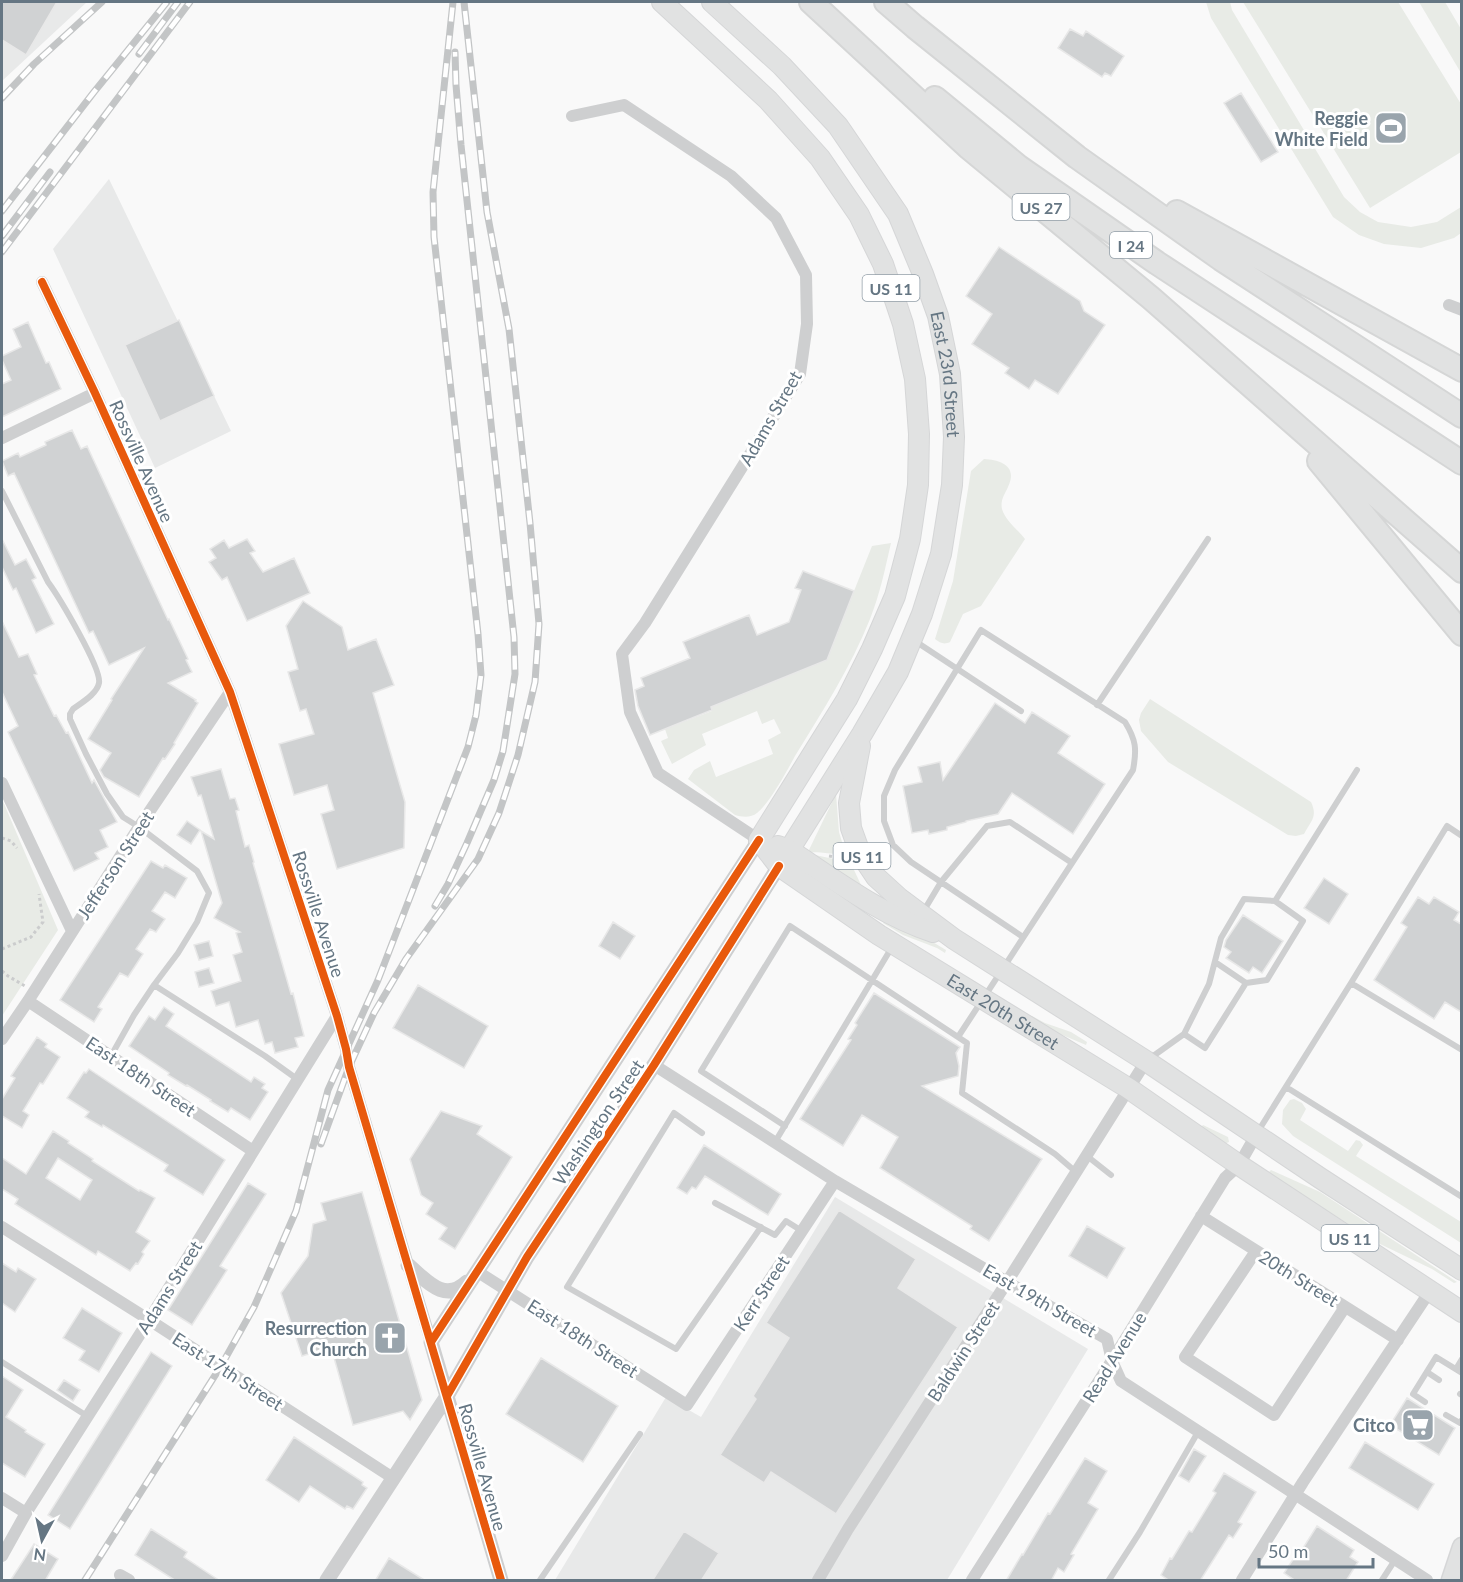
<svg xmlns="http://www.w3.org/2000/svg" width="1463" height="1582" font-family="Lato,sans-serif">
  <rect width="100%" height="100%" fill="#f9f9f9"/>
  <!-- built -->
  <path fill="#e8e9e9" d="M2,2H87L2,81Z
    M109,179L231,431L155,468L53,249Z
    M835,1197L1088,1349L947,1580H825L820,1578L818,1580H555L666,1397L701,1417Z"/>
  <!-- green -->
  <path fill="#e8ebe6" d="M1206,2H1230L1232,10L1344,197L1360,212L1378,222L1411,227L1437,222L1461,207V233L1454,238L1421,248L1384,244L1359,235L1333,217L1211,18Z
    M1243,2H1398L1461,104V152L1370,208Z
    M1419,2H1445L1461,29V73Z
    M984,459C1001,460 1018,466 1008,487C1005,494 1000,500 1002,509C1005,520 1018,530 1025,539L981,606L963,614L950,642C944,645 940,643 935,639L953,581L971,471Z
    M891,543C885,569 880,594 870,619C851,667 822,712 795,756C787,771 769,804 757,813C751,818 742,817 735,815L688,779L694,770L710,761L716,777L773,754L768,740L781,733L774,719L762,724L757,711L702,734L706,745L672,764L661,741L668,738L665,729L712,711L711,707L854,591L872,546Z
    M1150,699L1311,802C1318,817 1311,821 1304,834L1296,836L1288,835L1168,762L1141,731L1139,720L1141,713Z
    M836,794L839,832L845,852C831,857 819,849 807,854Z
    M2,799L58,930L2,1016Z
    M815,855L834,859L847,855L862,887L813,856Z
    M886,919L926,938L946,950L945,953L937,948L903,935L883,923Z
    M1032,1016L1045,1023L1071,1032L1087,1042L1086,1045L1046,1028L1031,1018Z
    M1294,1099L1302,1103L1306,1109L1300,1120L1348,1151L1356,1140L1360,1141L1363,1145L1356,1156L1461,1222V1243L1293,1136L1282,1124L1283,1110L1290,1100Z
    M1203,1125L1228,1137L1229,1142L1224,1144L1200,1128Z
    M1271,1170L1320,1192L1457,1282L1454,1283L1432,1269L1378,1243L1273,1176L1269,1172Z"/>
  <!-- building -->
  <path fill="#d0d2d3" stroke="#e8e8e8" stroke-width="1.5" fill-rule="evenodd" d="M2,2H57L26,55L2,40Z
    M1070,29L1083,36L1086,31L1124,56L1111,76L1105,73L1102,77L1058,48Z
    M1241,93L1278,152L1261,162L1224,103Z
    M999,247L1080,301L1084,311L1105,325L1058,394L1035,380L1029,389L1005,373L1009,368L972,344L992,314L966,296Z
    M179,320L214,396L160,421L125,345Z
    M28,322L46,363L49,362L61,389L2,417V384L11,380L2,360V356L21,347L13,329Z
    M72,430L81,449L87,446L168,620L169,619L188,659L186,660L192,672L168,683L196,700L195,701L198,703L174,743L175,744L165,759L163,758L139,797L104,777L100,770L111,753L88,739L112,700L111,699L144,648L109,665L93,631L89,633L14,473L8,476L2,461L18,453L20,457L46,445L45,442Z
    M2,539L15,565L26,559L36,578L32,580L54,624L36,633L16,588L13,590L2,567Z
    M247,539L255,551L250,553L263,572L294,558L310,593L247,621L227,577L222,580L209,562L216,558L210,549L224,540L229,548Z
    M803,571L854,591L827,660L711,707L712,710L650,735L638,706L635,690L644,686L641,678L690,658L683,642L749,615L757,635L789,622L801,590L795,588Z
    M303,601L342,627L348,650L376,639L394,685L373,693L405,802L404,848L337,869L321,814L334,810L327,785L294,795L279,744L314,734L306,709L300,711L288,672L298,669L286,626Z
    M2,621L19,657L28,654L37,674L34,675L54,716L56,715L66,733L68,732L92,783L94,780L117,822L100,830L108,847L95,853L99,859L74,871L8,732L18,726L2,692Z
    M995,703L1025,723L1032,712L1070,736L1058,753L1105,784L1073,834L1012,793L998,814L966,821V822L947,827V830L929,834L928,830L912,833L903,786L922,782L918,767L940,762L943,780Z
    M221,769L230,799L235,798L239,810L236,811L245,847L249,845L254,862L253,863L269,918L291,994L293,993L304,1036L295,1038L298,1047L275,1053L272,1042L265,1044L258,1020L236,1027L229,1002L216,1006L211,991L241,981L233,955L242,952L236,933L240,932L214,918L222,903L201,831L214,839L201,795L198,796L191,777Z
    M187,821L200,830L191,844L177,835Z
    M151,861L163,868L165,865L187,878L175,898L165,892L152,911L165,919L156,932L150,929L136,949L143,954L128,977L120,973L98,1007L102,1009L94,1022L60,1000Z
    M1324,878L1348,894L1329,924L1304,908Z
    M1418,897L1429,904L1434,897L1459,912L1454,920L1461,924V1012L1445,1002L1434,1019L1374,980L1407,927L1401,923Z
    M1243,915L1283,941L1262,973L1253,967L1249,973L1226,958L1231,952L1224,947L1226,940Z
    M613,922L635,936L620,959L599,946Z
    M209,941L213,956L199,960L194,945Z
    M209,968L214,983L199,987L195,972Z
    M418,985L488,1026L464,1068L393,1028Z
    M874,993L960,1047L956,1053L959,1066L958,1076L922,1086L1042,1159L989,1241L970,1229L972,1226L880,1168L898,1137L862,1115L843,1146L800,1119L851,1040L848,1039L857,1025L855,1023Z
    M164,1007L174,1014L166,1026L251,1082L254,1077L265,1084L262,1088L268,1092L250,1120L231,1108L228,1112L210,1101L211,1100L187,1085L186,1086L168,1075L169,1073L129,1046L149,1016L155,1020Z
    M37,1037L47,1044L45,1047L60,1057L43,1084L40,1083L23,1111L29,1115L22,1128L2,1116V1099L15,1078L11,1076Z
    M89,1069L225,1160L203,1195L164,1171L168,1165L103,1125L102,1127L85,1117L89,1112L67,1098L84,1072L86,1073Z
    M441,1111L482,1126L477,1134L512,1157L455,1249L439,1239L447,1228L426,1214L433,1203L421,1195L410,1159Z
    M53,1131L69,1141L68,1143L93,1159L92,1161L139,1191L140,1190L155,1198L136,1232L150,1241L142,1252L144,1254L138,1264L136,1263L130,1271L98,1251L96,1255L15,1204L18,1199L2,1189V1158L26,1174ZM58,1158L92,1180L80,1200L46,1178Z
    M704,1145L781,1194L768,1215L705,1176L696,1189L692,1187L687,1194L677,1188Z
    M248,1183L266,1194L220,1266L227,1270L192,1325L168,1310Z
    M362,1192L422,1400L410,1420L403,1411L353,1425L331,1347L302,1356L281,1293L308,1256L313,1224L326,1220L321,1203Z
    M839,1210L916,1259L898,1288L958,1327L836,1514L771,1472L764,1483L720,1455L756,1399L753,1396L789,1338L766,1323Z
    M1087,1226L1125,1248L1107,1278L1069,1256Z
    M2,1263L16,1272L18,1268L36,1279L15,1312L2,1303Z
    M82,1308L122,1333L99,1372L79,1360L85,1351L63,1338Z
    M151,1352L172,1366L70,1529L48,1515Z
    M541,1358L618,1406L583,1462L506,1414Z
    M2,1376L23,1390L6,1417L26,1430L25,1432L45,1444L25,1477L2,1463Z
    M64,1380L80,1390L73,1401L57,1390Z
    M1407,1398L1455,1428L1439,1455L1390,1425Z
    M294,1437L363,1482L362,1485L367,1488L353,1509L347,1506L345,1509L310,1486L299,1502L266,1480Z
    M1365,1442L1434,1484L1418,1510L1349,1468Z
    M1194,1449L1206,1456L1189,1482L1179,1476Z
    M1085,1458L1107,1471L1088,1503L1098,1509L1071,1554L1074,1555L1064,1572L1058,1568L1051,1581H1006L1022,1554L1023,1555L1048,1513L1050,1514Z
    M1224,1473L1256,1492L1238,1522L1242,1524L1233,1538L1229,1535L1200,1581H1170L1161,1575L1170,1558L1172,1559L1189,1531L1192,1532L1216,1493L1213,1491Z
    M1317,1526L1354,1550L1350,1557L1358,1562L1346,1581H1296L1284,1573L1296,1555L1298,1556Z
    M151,1529L187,1552L184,1557L220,1581H176L135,1555Z
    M684,1531L719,1553L701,1581H652Z
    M34,1544L58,1559L45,1581H10Z
    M389,1558L426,1581H375Z"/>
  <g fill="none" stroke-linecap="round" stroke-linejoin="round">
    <defs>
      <path id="secondary" d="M1451,1580L1462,1547"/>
      <g id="primary">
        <path d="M662,2L768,100L820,158L859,215L883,264L903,324L915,379L919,434L918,485L910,539L895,596L872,649L847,699L759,840"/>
        <path id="s1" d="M712,2L782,66L838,126L898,214L923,274L938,316L950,374L954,437L952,485L941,554L922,614L898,672L862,734L779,866"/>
        <path d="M860,746L849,803L851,828L860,853L876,877L899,898L954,939L1146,1061L1320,1178L1462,1270"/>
        <path id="s2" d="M759,840L779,866L879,935L1128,1088L1239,1165L1462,1312"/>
        <path d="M778,846L789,850C835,880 881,915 933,932"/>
      </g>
      <path id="motorway" d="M811,2L968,147L1151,298L1462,571
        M886,2L915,27L1077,157L1221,259L1462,416
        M935,98L1019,167L1157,263L1462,463
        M1177,212L1462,370
        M1319,461L1462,634"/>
    </defs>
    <!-- secondary casing -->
    <use href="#secondary" stroke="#d5d6d7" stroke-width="21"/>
    <!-- primary casing -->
    <use href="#primary" stroke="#d5d6d7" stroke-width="22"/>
    <!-- motorway casing -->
    <use href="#motorway" stroke="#d5d6d6" stroke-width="26"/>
    <!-- path -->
    <path stroke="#cbcccd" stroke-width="3" stroke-dasharray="3 3" stroke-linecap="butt" d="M2,838L11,841L17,848
      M829,856L835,857L843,855
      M2,949L31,937L43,922L39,894
      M2,971L8,976L25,986"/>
    <!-- service -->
    <path stroke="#cecfd0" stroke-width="6" d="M2,491L48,582C59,597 102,669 99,683C97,694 81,703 73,709L70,714V719L86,754L107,794L123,817L139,827L197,871L209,893L197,922L178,953L154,985L265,1056L297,1079
      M915,641L1021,711
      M1097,705L1208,539
      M923,912L941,882L987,826L1010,822L1072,863
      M1215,962L1246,983
      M1351,983L1447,826L1462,836
      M1184,1034L1209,984L1221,938L1244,899L1275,901
      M958,1037L1133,770C1137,749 1136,740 1125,722L981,630L895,770L884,796V821L893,845L911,862L1023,937
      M111,1056L134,1015L154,985
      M1149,1059L1184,1034L1205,1048L1246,983L1267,980L1303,921L1275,901L1357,770
      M1286,1087L1462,1197
      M785,1126L701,1071L790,926L967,1043L962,1093L1055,1154L1076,1172
      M702,1133L674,1113L567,1287L676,1349L761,1227
      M1257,1133L1351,983L1462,1050
      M775,1142L892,947
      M1087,1156L1111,1175
      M715,1203L775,1235L786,1221L802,1231
      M2,1362L87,1416
      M1456,1369L1462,1359
      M1427,1372L1439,1380
      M1460,1394L1462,1395
      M1425,1402L1413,1394L1436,1357L1462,1373
      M1446,1415L1460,1423L1462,1420
      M540,1580L640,1434
      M1109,1580L1140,1532L1198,1432
      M1382,1580L1395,1560"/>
    <!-- minor -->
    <path stroke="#cecfd0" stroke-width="12" d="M572,116L624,105L731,176L776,218L806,275L807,324L800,374L645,623L622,654L630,712L658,773L759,840
      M42,282L95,393L230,692L337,1016L346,1049L349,1067L431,1342
      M1449,305L1462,310
      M2,438L95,393
      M2,783L72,931
      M28,1001L253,1151
      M2,1039L28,1001L139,827L230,692
      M654,1065L835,1181L1007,1282L1107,1339L1112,1361L1121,1381L1427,1580
      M1201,1216L1398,1340
      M2,1227L140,1314L393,1478
      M1256,1251L1185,1357L1274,1415L1345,1307
      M478,1272L687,1405L835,1181
      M2,1498L26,1513
      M2,1556L26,1513L149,1320L337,1016
      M120,1575L129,1580
      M818,1580L848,1529L1007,1282L1146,1061
      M972,1580L1113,1359L1225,1178L1239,1165L1256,1135
      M1242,1580L1303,1482L1430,1291"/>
    <!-- tertiary -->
    <path stroke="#cecfd0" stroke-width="15" d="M408,1265C426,1280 444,1304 467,1282
      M327,1580L447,1396L527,1257L654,1065L779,866
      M501,1580L431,1342L759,840"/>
    <!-- secondary -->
    <use href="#secondary" stroke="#e1e2e2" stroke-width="18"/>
    <!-- primary -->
    <use href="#primary" stroke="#e1e2e2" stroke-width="20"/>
    <!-- motorway -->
    <use href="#motorway" stroke="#e1e2e2" stroke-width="22"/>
    <defs>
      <path id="rail" d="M139,54L178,2
        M2,98L34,64L102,2
        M2,211L94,92L167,2
        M2,236L50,172
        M2,252L190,2
        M435,906L448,884L467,843L494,780L503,751L515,674L514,637L461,145L456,85L455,52
        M321,1144L349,1067L374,1013L406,959L478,859L499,813L518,755L535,682L539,624L530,523L509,329L487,212L464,2
        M85,1580L221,1366L254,1307L296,1211L328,1090L378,980L468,747L476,715L481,675L478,634L434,237L433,192L453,2"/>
    </defs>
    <!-- rail casing -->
    <use href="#rail" stroke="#c3c5c6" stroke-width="7"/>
    <!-- rail -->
    <use href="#rail" stroke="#fff" stroke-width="4.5" stroke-dasharray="14" stroke-linecap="butt"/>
    <defs>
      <path id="cycleway" d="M42,282L95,393L230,692L337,1016L346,1049L349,1067L501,1580
        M431,1342L759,840
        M447,1396L527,1257L654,1065L779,866"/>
    </defs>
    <!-- cycleway casing -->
    <use href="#cycleway" stroke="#fff" stroke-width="11"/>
    <!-- cycleway -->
    <use href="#cycleway" stroke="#e8590c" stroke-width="8"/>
  </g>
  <!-- icons -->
  <defs>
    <symbol id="stadium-square" viewBox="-11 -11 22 22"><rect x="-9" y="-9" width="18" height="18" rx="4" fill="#99a4ac" stroke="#fff"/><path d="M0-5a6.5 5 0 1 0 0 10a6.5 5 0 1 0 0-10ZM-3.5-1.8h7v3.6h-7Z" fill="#fff"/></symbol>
    <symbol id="church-square" viewBox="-11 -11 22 22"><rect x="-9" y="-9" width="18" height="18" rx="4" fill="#99a4ac" stroke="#fff"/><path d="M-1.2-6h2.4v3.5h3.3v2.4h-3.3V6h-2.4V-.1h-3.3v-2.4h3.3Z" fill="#fff"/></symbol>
    <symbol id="supermarket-square" viewBox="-11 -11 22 22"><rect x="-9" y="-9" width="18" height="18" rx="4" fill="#99a4ac" stroke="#fff"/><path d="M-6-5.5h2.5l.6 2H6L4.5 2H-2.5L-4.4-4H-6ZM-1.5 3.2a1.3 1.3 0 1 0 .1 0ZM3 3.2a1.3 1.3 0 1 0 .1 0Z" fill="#fff"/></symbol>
  </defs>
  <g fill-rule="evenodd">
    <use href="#stadium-square" x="1372" y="109" width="38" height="38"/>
    <use href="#church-square" x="371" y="1319" width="38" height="38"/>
    <use href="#supermarket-square" x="1399" y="1406" width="38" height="38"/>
  </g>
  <g text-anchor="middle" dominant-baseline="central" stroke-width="6" stroke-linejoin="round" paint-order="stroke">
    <!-- shield labels -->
    <g fill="#fff" stroke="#939fa8" stroke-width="1.5">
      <rect x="1012.5" y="194" width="57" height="26" rx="4.5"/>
      <rect x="1110" y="232" width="42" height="26" rx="4.5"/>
      <rect x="862.5" y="275" width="57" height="26" rx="4.5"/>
      <rect x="833.5" y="843" width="57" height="26" rx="4.5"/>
      <rect x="1321.5" y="1225" width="57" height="26" rx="4.5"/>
    </g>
    <g font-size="16" font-weight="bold" fill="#657683">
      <text x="1041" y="207">US 27</text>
      <text x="1131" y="245">I 24</text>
      <text x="891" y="288">US 11</text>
      <text x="862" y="856">US 11</text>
      <text x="1350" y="1238">US 11</text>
    </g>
    <!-- poi labels -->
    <g font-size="18" font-weight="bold" fill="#657683" stroke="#fff" text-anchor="end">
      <text x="1368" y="118">Reggie<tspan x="1368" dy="21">White Field</tspan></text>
      <text x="367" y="1328">Resurrection<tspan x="367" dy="21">Church</tspan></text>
      <text x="1395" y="1425">Citco</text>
    </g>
    <!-- street labels -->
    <g font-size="18" fill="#657683" stroke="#fff">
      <text stroke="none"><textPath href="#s1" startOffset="452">East 23rd Street</textPath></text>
      <text transform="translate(770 418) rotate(-60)">Adams Street</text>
      <text transform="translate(142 461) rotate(66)">Rossville Avenue</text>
      <text transform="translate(115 865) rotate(-57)">Jefferson Street</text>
      <text transform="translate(319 914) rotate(72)">Rossville Avenue</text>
      <text stroke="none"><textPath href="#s2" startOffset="300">East 20th Street</textPath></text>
      <text transform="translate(141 1076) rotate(34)">East 18th Street</text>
      <text transform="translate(598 1122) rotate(-56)">Washington Street</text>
      <text transform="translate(1299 1278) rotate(32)">20th Street</text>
      <text transform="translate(169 1287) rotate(-58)">Adams Street</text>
      <text transform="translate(761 1293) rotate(-57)">Kerr Street</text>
      <text transform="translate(1040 1300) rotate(30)">East 19th Street</text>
      <text transform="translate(583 1338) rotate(33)">East 18th Street</text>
      <text transform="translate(963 1351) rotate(-57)">Baldwin Street</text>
      <text transform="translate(1114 1357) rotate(-58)">Read Avenue</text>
      <text transform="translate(228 1371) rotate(33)">East 17th Street</text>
      <text transform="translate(483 1467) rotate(74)">Rossville Avenue</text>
    </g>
  </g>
  <!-- border -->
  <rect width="1463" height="1582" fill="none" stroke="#657683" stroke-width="6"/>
  <!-- north arrow -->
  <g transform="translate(42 1540) rotate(188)" stroke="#ffffff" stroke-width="4.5" paint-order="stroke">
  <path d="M0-4.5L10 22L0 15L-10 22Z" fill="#657683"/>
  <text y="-9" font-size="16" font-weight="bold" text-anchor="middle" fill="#657683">N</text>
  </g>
  <!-- scale -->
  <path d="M1259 1558v9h114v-9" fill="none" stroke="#657683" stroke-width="3"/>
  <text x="1268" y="1558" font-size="18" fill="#657683" stroke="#ffffff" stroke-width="4.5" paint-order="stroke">50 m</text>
</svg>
